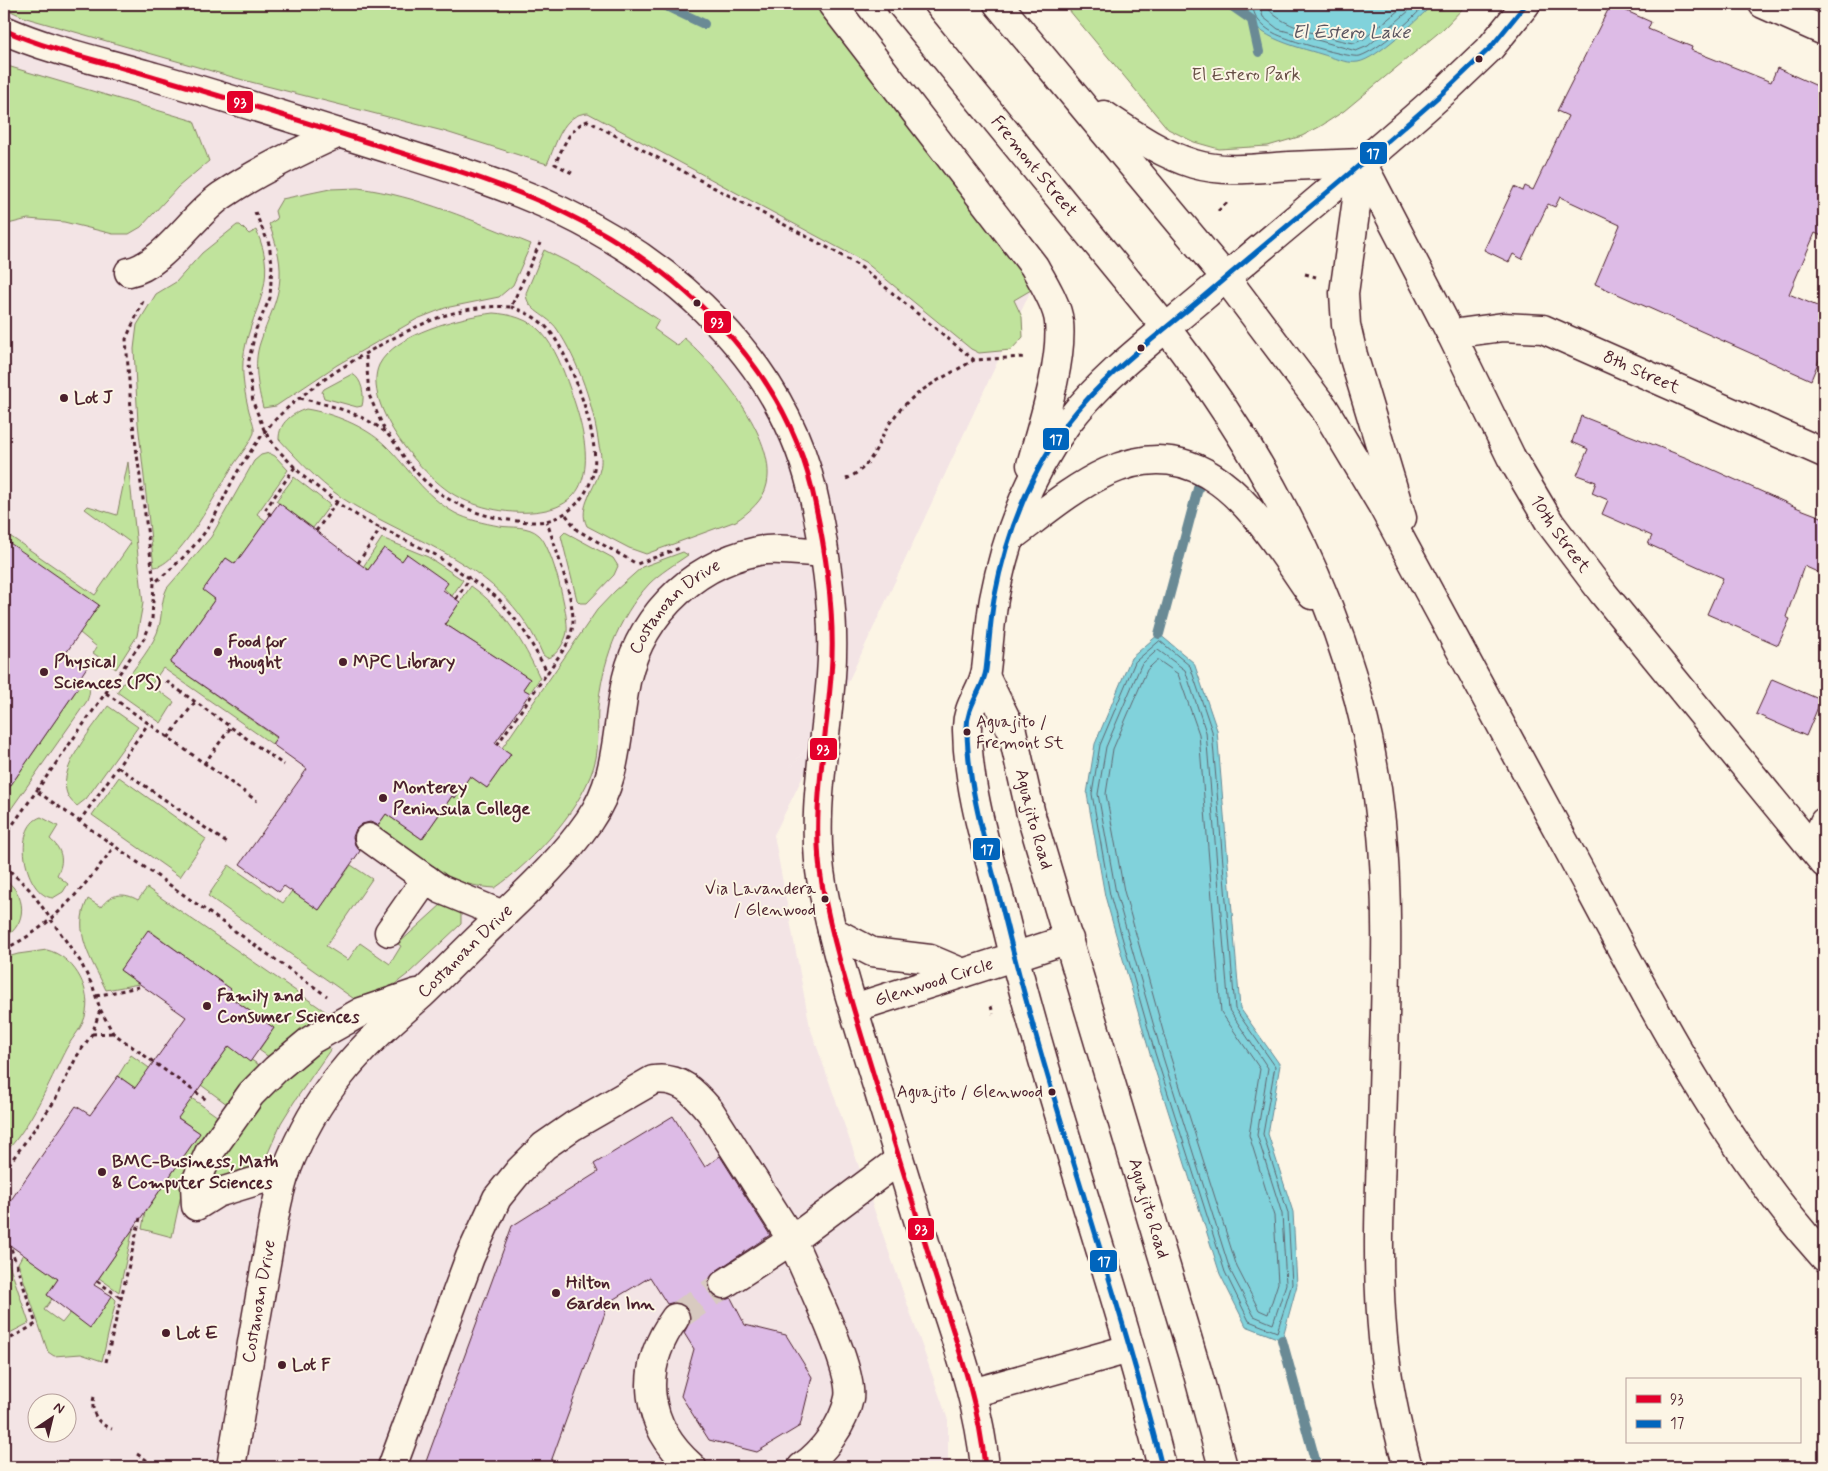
<svg xmlns="http://www.w3.org/2000/svg" width="1828" height="1471" font-family="Mynerve,sans-serif">
  <rect width="100%" height="100%" fill="#fcf5e5"/>
  <filter id="ink" filterUnits="userSpaceOnUse"><feTurbulence type="fractalNoise" baseFrequency=".02" numOctaves="2"/><feDisplacementMap in="SourceGraphic" scale="10" xChannelSelector="R" yChannelSelector="G"/><feConvolveMatrix kernelMatrix="1 2 1 2 8 2 1 2 1" color-interpolation-filters="sRGB"/></filter>
  <g filter="url(#ink)">
    <!-- built -->
    <path fill="#f3e4e5" fill-rule="evenodd" d="M4,4H807L1015,262L1031,290L828,725L790,767L828,726L774,835L810,1027L948,1420V1467H4ZM38,1404H68V1434H38Z"/>
    <!-- green -->
    <path fill="#c0e39c" stroke="#858164" d="M4,4H816L1024,276L1031,290L1014,300L1022,317L1023,337L1011,350L979,353L971,349L865,262L588,113C562,114 557,143 547,164L443,131L243,80L26,18L4,8Z
      M1064,4H1467L1443,29L1344,111L1321,126L1302,136L1268,146L1219,149L1194,142L1168,129Z
      M4,65L194,121L209,161L178,187L141,227L129,234H113L64,222L28,219L4,225Z
      M358,188C419,196 474,221 531,244L513,285L499,297L445,308L417,319L337,365L276,406L263,408C258,388 253,364 260,343C267,321 279,300 280,277C281,258 275,240 269,224L277,219L275,211L282,199L330,189Z
      M237,225H240L249,234L256,230C282,286 248,310 243,361C242,378 245,395 249,411C251,419 255,425 254,433C248,447 238,457 231,469C219,488 178,567 154,567L138,423L134,349L137,325L156,294L176,282L202,253Z
      M544,250L578,267L659,320L654,329L678,346L684,338C716,365 777,438 767,484C764,500 748,513 736,521L646,554L629,548L587,526C577,507 596,488 600,469C602,462 601,453 599,446C594,407 579,362 557,329C548,315 526,311 526,293Z
      M493,313C510,314 529,319 541,332C555,347 563,369 570,389C584,428 605,498 546,510C518,516 483,510 458,497C425,480 361,405 379,365C395,333 461,317 493,313Z
      M352,374C362,378 365,396 362,406L357,407L324,398L322,392L324,389Z
      M306,409C332,413 365,426 385,445C410,469 423,495 455,513C468,520 484,523 499,526C512,528 528,525 539,535C552,546 569,615 567,632C565,642 557,656 547,658L543,655C506,568 430,549 355,506C325,489 302,464 279,439C279,423 291,414 306,409Z
      M269,453L275,456L288,470L257,514L266,521L235,564L226,558L204,590L215,599L170,663L277,738L272,744L163,668L151,685L174,702L161,723L117,692C130,673 148,654 157,633C163,618 160,602 167,588L211,537L254,461L261,455Z
      M128,462L143,603L137,636L116,669L93,653L97,647L80,633L4,546V532L95,595L131,543L85,509L88,506L117,515Z
      M294,477L330,505L313,528L276,501Z
      M565,532L613,558L618,566L614,575L587,603H580L577,600L561,536Z
      M382,538L428,557L463,580L452,596L407,554L402,561L384,548L368,570L363,567Z
      M683,552L688,555C675,564 660,573 649,584C617,619 602,663 598,708C597,724 599,742 596,758C586,805 534,861 495,888C479,887 465,884 450,878L377,827L386,814L422,839L452,796L470,776L487,788L511,754L502,748L597,610L615,591L642,567Z
      M471,586C504,609 523,642 540,678L530,693L523,689L530,679L445,624Z
      M81,676C91,683 91,691 87,701L4,819V795L82,682L79,679Z
      M108,706L138,727L86,799L77,806C43,782 93,729 108,706Z
      M119,777L206,839L180,877L92,815Z
      M41,817L58,826L50,839C62,849 65,861 57,875L68,884L63,892L53,898C25,896 11,827 41,817Z
      M229,865L283,903L292,891L319,910L351,865L372,879L326,946L348,960L360,943L390,964L401,946L398,944L442,904L455,908L461,914V924L408,974L395,984L357,1001L208,896Z
      M4,879C27,894 28,924 4,938Z
      M147,888L329,1014L273,1060L259,1050L274,1028L227,995L230,989L149,930L120,970L139,984L106,990C92,960 71,932 88,899L101,907C111,893 124,892 138,900Z
      M47,950C72,956 91,986 86,1012C84,1027 73,1036 66,1049C47,1086 33,1123 4,1154V958L18,954Z
      M329,1044L330,1050L294,1102L281,1123L265,1160L257,1167L207,1185L205,1179L278,1079Z
      M229,1046L264,1068L231,1107L201,1085Z
      M131,1055L221,1119L185,1176L172,1237L142,1229L145,1212L200,1133L118,1076Z
      M133,1229L119,1292L99,1278Z
      M4,1249L29,1323L4,1336Z
      M23,1254L58,1279L47,1295L52,1299L44,1310L62,1323L70,1313L90,1327L112,1296L116,1300L102,1361L81,1354L54,1356L48,1352L18,1263Z"/>
    <!-- water -->
    <path fill="#81d2db" stroke="#6b8a95" d="M1248,4H1433C1419,18 1377,59 1358,62C1346,64 1332,57 1321,54C1299,47 1243,36 1248,4Z
      M1159,634L1194,663L1217,730L1240,1008L1280,1065L1268,1134L1293,1212L1297,1285L1282,1340L1246,1326L1220,1274L1150,1054L1105,896L1087,794L1095,744L1131,658Z"/>
    <g fill="none" stroke-linecap="round" stroke-linejoin="round">
      <!-- shore -->
      <path stroke="#606771" stroke-width="1" d="M1253,4C1252,17 1263,27 1274,33C1284,39 1351,59 1360,56C1380,49 1411,20 1426,4
        M1259,4L1263,17L1278,29L1356,51L1368,46L1417,4
        M1267,4C1268,24 1337,41 1355,43L1364,39L1406,4
        M1160,641L1190,666L1212,731L1235,1009L1275,1066L1263,1134L1288,1213L1292,1284L1277,1332L1249,1321L1225,1272L1155,1053L1110,895L1092,794L1100,745L1135,662Z
        M1158,650L1185,670L1206,732L1229,1010L1268,1068L1257,1135L1282,1214L1286,1284L1273,1324L1254,1316L1230,1270L1161,1051L1116,893L1098,794L1106,747L1141,665Z
        M1158,660L1178,674L1199,734L1221,1012L1260,1069L1249,1135L1274,1216L1278,1283L1268,1314L1259,1310L1237,1267L1168,1049L1124,891L1106,794L1113,749L1147,670Z"/>
      <!-- stream -->
      <path stroke="#6b8a95" stroke-width="10" d="M662,4L704,24
        M1229,4L1252,20L1259,52
        M1159,634L1200,481
        M1282,1340L1317,1467"/>
    </g>
    <!-- building -->
    <path fill="#ddbbe6" stroke="#4a1f2b" d="M1611,4L1651,22L1648,29L1692,47L1691,50L1771,82L1777,68L1824,89V237L1815,233L1789,294L1824,309V348L1811,380L1595,284L1620,225L1560,197L1555,207L1548,204L1522,259L1513,254L1509,262L1484,250L1514,187L1523,191L1525,186L1533,190L1568,116L1557,111Z
      M1581,416L1687,458L1798,508L1824,518V575L1804,566L1786,617L1790,619L1778,645L1707,614L1723,578L1648,544L1652,536L1602,514L1608,500L1592,493L1596,482L1577,475L1588,449L1572,442Z
      M279,503L368,570L384,548L402,561L407,554L448,583L443,590L460,602L445,624L530,679L523,689L530,693L495,743L511,754L487,788L470,776L455,798L452,796L422,839L386,814L378,825L370,822L362,824L356,829L353,837L355,845L360,851L319,910L284,886L279,892L240,864L307,769L272,744L277,737L170,663L215,599L203,590L226,558L235,564Z
      M4,539L99,605L66,653L87,667L79,679L82,682L4,795Z
      M1772,679L1821,700L1806,736L1756,714Z
      M148,930L231,989L227,995L274,1028L250,1062L229,1046L178,1118L200,1133L94,1285L112,1296L90,1328L47,1295L58,1279L4,1241V1210L76,1106L90,1115L118,1076L135,1088L186,1017L120,970Z
      M673,1116L705,1167L720,1156L770,1235L716,1271L710,1277L708,1285L711,1292L716,1298L724,1300L731,1298L745,1325L786,1335L812,1377L800,1426L757,1452L709,1440L681,1396L694,1349L684,1333L691,1319L689,1311L683,1304L675,1302L667,1304L650,1277L609,1302L549,1467H424L512,1226L598,1172L594,1164Z"/>
    <g fill="none" stroke-linecap="round" stroke-linejoin="round">
      <!-- minor-tunnel -->
      <path stroke="#d8cac0" stroke-width="28" stroke-dasharray="28 14" stroke-linecap="butt" d="M675,1318L724,1284"/>
      <defs>
        <g id="minor">
          <path d="M1763,4L1824,31"/>
          <path d="M4,30C51,51 105,62 155,77C225,97 295,119 364,141C430,162 498,181 561,211C676,266 781,361 812,489C826,550 836,614 831,676C826,744 810,816 822,884C832,939 849,994 865,1047C888,1123 912,1199 935,1275C955,1338 979,1401 985,1467"/>
          <path id="s1" d="M1362,163L1451,334L1511,457L1550,523L1603,593L1824,863"/>
          <path d="M129,272C163,265 191,217 221,196C258,171 298,152 339,133"/>
          <path id="s2" d="M1451,334L1503,327L1543,329L1824,453"/>
          <path d="M369,838L440,889L503,915"/>
          <path d="M1813,849L1824,822"/>
          <path d="M832,931L872,952L930,959L963,973"/>
          <path d="M389,932L426,879"/>
          <path id="s3" d="M854,1008L1069,939"/>
          <path d="M286,1172L217,1193L196,1206L195,1184L209,1153L251,1094L276,1069L311,1040L361,1012L417,993"/>
          <path d="M724,1284L792,1240C805,1272 854,1369 849,1398C844,1424 823,1453 802,1467"/>
          <path d="M675,1318C638,1369 644,1425 692,1467"/>
          <path d="M972,1393L1129,1349"/>
          <path id="s4" d="M231,1467C242,1401 253,1335 265,1269C271,1237 275,1202 286,1171C299,1137 318,1102 341,1074C364,1045 393,1020 421,995C442,975 463,953 484,933C520,898 560,863 589,821C617,781 616,737 624,692C635,622 688,566 758,551C778,547 802,552 823,553"/>
          <path d="M392,1467L470,1257L497,1198L519,1171L544,1146L573,1126L653,1080C680,1076 694,1092 710,1111L792,1240L899,1160"/>
        </g>
        <g id="major">
          <path d="M832,4L1034,266C1042,280 1058,306 1059,322C1063,362 1042,425 1031,465"/>
          <path id="s5" d="M901,4L1166,328"/>
          <path d="M998,4L1226,278"/>
          <path d="M1104,115C1133,134 1161,154 1194,164C1225,173 1258,168 1289,166C1313,165 1338,164 1362,163"/>
          <path id="s6" d="M985,676L1012,731L1032,819L1198,1374L1223,1467"/>
          <path d="M1162,1467C1116,1283 1050,1104 1005,919C990,858 968,794 967,730C966,705 983,691 986,670C989,646 990,622 994,599C1006,536 1030,473 1068,422C1105,374 1157,336 1203,297C1285,227 1368,160 1448,88L1491,47L1526,4"/>
        </g>
        <path id="highway" d="M1362,163L1344,293L1346,325L1353,355L1402,518
          M1226,278L1324,408L1382,505C1451,632 1519,758 1587,884C1657,1015 1724,1146 1824,1257
          M1166,328C1278,473 1363,638 1381,822C1390,911 1385,1002 1383,1092C1381,1173 1375,1256 1383,1338C1387,1382 1396,1425 1408,1467
          M1010,538C1041,515 1072,488 1107,472C1209,425 1263,525 1312,595"/>
      </defs>
      <!-- minor casing -->
      <use href="#minor" stroke="#4a1f2b" stroke-width="31"/>
      <!-- major casing -->
      <use href="#major" stroke="#4a1f2b" stroke-width="31"/>
      <!-- highway casing -->
      <use href="#highway" stroke="#4a1f2b" stroke-width="31"/>
      <!-- path -->
      <path stroke="#4a1f2b" stroke-width="3" stroke-dasharray="4 4" stroke-linecap="butt" d="M572,173L555,164C563,148 569,127 588,121L834,251L862,268L974,360L1025,357
        M1218,211L1229,201
        M255,212L269,244L272,263L270,298L256,329L248,364L253,402L265,432L277,449L304,477L342,506L366,521L434,554L498,598L523,629L548,673
        M1305,274L1316,277
        M143,301L126,339L131,409L154,582
        M366,356L369,395L385,431
        M300,398C329,405 359,412 384,431C394,439 401,454 409,464C442,504 483,521 535,522C565,522 589,498 594,469C600,437 568,346 544,325C534,316 523,311 511,307
        M846,479C877,465 876,440 895,416C914,390 947,376 974,360
        M271,515L265,510L295,467
        M566,515L577,530L637,564L680,548
        M316,531L337,502
        M358,563L381,528
        M456,599L470,578
        M166,681L284,765
        M106,693L257,801
        M168,738L195,702
        M497,745L566,646C570,638 573,630 573,620C573,596 555,547 547,522
        M204,764L231,727
        M118,767L227,843
        M38,792L327,996
        M79,822L148,724
        M4,837L145,637L152,619L154,583C173,568 191,551 205,532C217,515 224,496 234,478C242,463 253,448 263,434C295,390 392,334 443,316C465,309 488,305 511,307L540,243
        M4,865L31,891L80,961L93,987L100,1009L113,1033L208,1101
        M4,949C52,928 83,888 114,847
        M96,996L143,986
        M991,1006L993,1014
        M92,1034L113,1033
        M4,1171L54,1102L77,1056L92,1034L100,1010
        M97,1281L121,1298
        M4,1342L36,1324L10,1245
        M106,1362L140,1218
        M94,1397C90,1412 97,1424 112,1429
        M137,1454L157,1467"/>
      <!-- minor -->
      <use href="#minor" stroke="#fcf5e5" stroke-width="28"/>
      <!-- major -->
      <use href="#major" stroke="#fcf5e5" stroke-width="28"/>
      <!-- highway -->
      <use href="#highway" stroke="#fcf5e5" stroke-width="28"/>
      <defs>
        <path id="bus-1" d="M4,30C51,51 105,62 155,77C225,97 295,119 364,141C430,162 498,181 561,211C676,266 781,361 812,489C826,550 836,614 831,676C826,744 810,816 822,884C832,939 849,994 865,1047C888,1123 912,1199 935,1275C955,1338 979,1401 985,1467"/>
        <path id="bus-2" d="M1162,1467C1116,1283 1050,1104 1005,919C990,858 968,794 967,730C966,705 983,691 986,670C989,646 990,622 994,599C1006,536 1030,473 1068,422C1105,374 1157,336 1203,297C1285,227 1368,160 1448,88L1491,47L1526,4"/>
      </defs>
      <!-- bus-1 casing -->
      <use href="#bus-1" stroke="#fcf5e5" stroke-width="9"/>
      <!-- bus-2 casing -->
      <use href="#bus-2" stroke="#fcf5e5" stroke-width="9"/>
      <!-- bus-1 -->
      <use href="#bus-1" stroke="#e4002b" stroke-width="5"/>
      <!-- bus-2 -->
      <use href="#bus-2" stroke="#0065bd" stroke-width="5"/>
    </g>
  </g>
  <!-- markers -->
  <g fill="#4a1f2b" stroke="#fcf5e5" stroke-width="2">
    <circle cx="1479" cy="59" r="4.5"/>
    <circle cx="697" cy="303" r="4.5"/>
    <circle cx="1141" cy="348" r="4.5"/>
    <circle cx="64" cy="398" r="5"/>
    <circle cx="218" cy="652" r="5"/>
    <circle cx="343" cy="662" r="5"/>
    <circle cx="44" cy="672" r="5"/>
    <circle cx="967" cy="732" r="4.5"/>
    <circle cx="383" cy="798" r="5"/>
    <circle cx="825" cy="899" r="4.5"/>
    <circle cx="207" cy="1006" r="5"/>
    <circle cx="1052" cy="1092" r="4.5"/>
    <circle cx="102" cy="1172" r="5"/>
    <circle cx="556" cy="1293" r="5"/>
    <circle cx="166" cy="1333" r="5"/>
    <circle cx="282" cy="1365" r="5"/>
  </g>
  <g text-anchor="middle" dominant-baseline="central" stroke-width="4" stroke-linejoin="round" paint-order="stroke">
    <!-- bus labels -->
    <g font-size="17" fill="#4a1f2b" stroke="#fcf5e5" text-anchor="end">
      <text x="976" y="722" text-anchor="start">Aguajito /<tspan x="976" dy="21">Fremont St</tspan></text>
      <text x="816" y="889">Via Lavandera<tspan x="816" dy="21">/ Glenwood</tspan></text>
      <text x="1043" y="1092">Aguajito / Glenwood</text>
    </g>
    <!-- park labels -->
    <g font-size="18" fill="#685047" stroke="#fcf5e5">
      <text x="1246" y="75">El Estero Park</text>
    </g>
    <!-- street labels -->
    <g font-size="18" fill="#4a1f2b" stroke="#fcf5e5">
      <text stroke="none"><textPath href="#s5" startOffset="210">Fremont Street</textPath></text>
      <text stroke="none"><textPath href="#s2" startOffset="200">8th Street</textPath></text>
      <text stroke="none"><textPath href="#s1" startOffset="421">10th Street</textPath></text>
      <text stroke="none"><textPath href="#s4" startOffset="1006">Costanoan Drive</textPath></text>
      <text stroke="none"><textPath href="#s6" startOffset="152">Aguajito Road</textPath></text>
      <text stroke="none"><textPath href="#s4" startOffset="588">Costanoan Drive</textPath></text>
      <text stroke="none"><textPath href="#s3" startOffset="84">Glenwood Circle</textPath></text>
      <text stroke="none"><textPath href="#s6" startOffset="558">Aguajito Road</textPath></text>
      <text stroke="none"><textPath href="#s4" startOffset="168">Costanoan Drive</textPath></text>
    </g>
    <!-- poi labels -->
    <g font-size="18" font-weight="bold" fill="#4a1f2b" stroke="#fcf5e5" text-anchor="start">
      <text x="74" y="398">Lot J</text>
      <text x="228" y="642">Food for<tspan x="228" dy="21">thought</tspan></text>
      <text x="54" y="662">Physical<tspan x="54" dy="21">Sciences (PS)</tspan></text>
      <text x="353" y="662">MPC Library</text>
      <text x="393" y="788">Monterey<tspan x="393" dy="21">Peninsula College</tspan></text>
      <text x="217" y="996">Family and<tspan x="217" dy="21">Consumer Sciences</tspan></text>
      <text x="112" y="1162">BMC-Business, Math<tspan x="112" dy="21">&amp; Computer Sciences</tspan></text>
      <text x="566" y="1283">Hilton<tspan x="566" dy="21">Garden Inn</tspan></text>
      <text x="176" y="1333">Lot E</text>
      <text x="292" y="1365">Lot F</text>
    </g>
    <!-- water labels -->
    <g font-size="19" font-style="italic" fill="#5a5560" stroke="#fcf5e5">
      <text x="1351" y="32">El Estero Lake</text>
    </g>
  </g>
  <g stroke="#fcf5e5" stroke-width="2">
    <rect x="226" y="90" width="28" height="24" rx="5" fill="#e4002b"/>
    <rect x="1359" y="141" width="29" height="24" rx="5" fill="#0065bd"/>
    <rect x="703" y="310" width="29" height="24" rx="5" fill="#e4002b"/>
    <rect x="1042" y="427" width="28" height="24" rx="5" fill="#0065bd"/>
    <rect x="809" y="737" width="29" height="24" rx="5" fill="#e4002b"/>
    <rect x="972" y="837" width="29" height="24" rx="5" fill="#0065bd"/>
    <rect x="907" y="1217" width="28" height="24" rx="5" fill="#e4002b"/>
    <rect x="1089" y="1249" width="29" height="24" rx="5" fill="#0065bd"/>
  </g>
  <g font-size="14" text-anchor="middle" font-weight="bold" fill="#fff">
    <text x="240" y="107">93</text>
    <text x="1373" y="158">17</text>
    <text x="717" y="327">93</text>
    <text x="1056" y="444">17</text>
    <text x="823" y="754">93</text>
    <text x="987" y="854">17</text>
    <text x="921" y="1234">93</text>
    <text x="1104" y="1266">17</text>
  </g>
  <!-- margin -->
  <rect width="1828" height="1471" fill="none" stroke="#fcf5e5" stroke-width="20"/>
  <rect x="10" y="10" width="1808" height="1451" fill="none" stroke="#4a1f2b" stroke-width="2" filter="url(#ink)"/>
  <!-- legend -->
  <rect x="1626" y="1378" width="175" height="65" fill="#fcf5e5" stroke="#b59f9b"/>
  <rect x="1636" y="1395" width="25" height="8" fill="#e4002b" stroke="#b59f9b"/>
  <text x="1670" y="1404" font-size="15" fill="#4a1f2b">93</text>
  <rect x="1636" y="1420" width="25" height="8" fill="#0065bd" stroke="#b59f9b"/>
  <text x="1670" y="1428" font-size="15" fill="#4a1f2b">17</text>
  <!-- north arrow -->
  <g transform="translate(52 1418) rotate(35)"><circle r="24" fill="#fcf5e5" stroke="#b59f9b"/>
  <path d="M0-4L9 19L0 12L-9 19Z" fill="#4a1f2b"/>
  <text y="-8" font-size="14" font-weight="bold" text-anchor="middle" fill="#4a1f2b">N</text>
  </g>
</svg>
